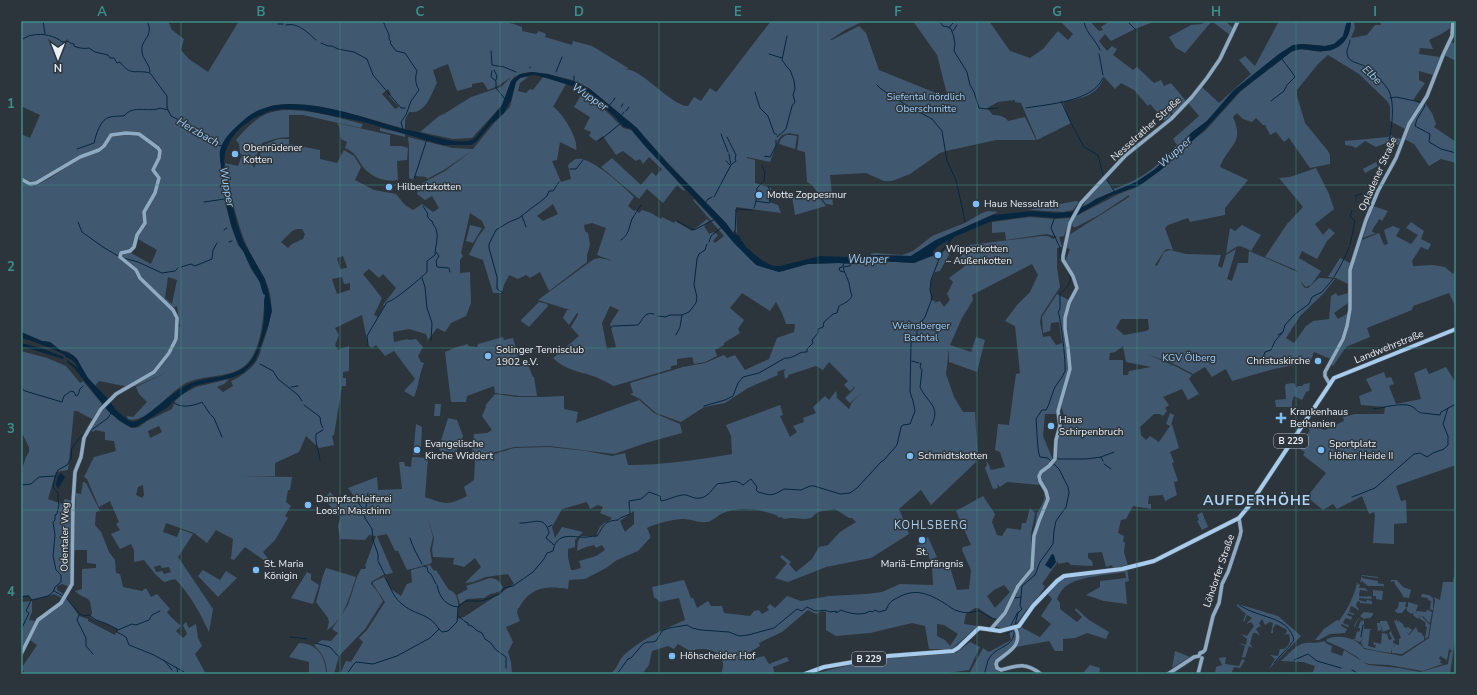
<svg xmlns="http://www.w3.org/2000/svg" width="1477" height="695" font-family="'Nunito Sans',sans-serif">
  <rect width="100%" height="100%" fill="#2d353c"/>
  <!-- green -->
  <path fill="#405970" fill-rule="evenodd" d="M21,21H168L172,30L184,39L181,50L189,59L208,72L239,21H500L514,24L522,27V31L536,34L539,31L546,34L545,37L572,45L573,41L592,46L628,68L627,69L618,68C623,69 629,69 633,71C648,77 675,107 688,106L694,97L701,101L710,88L716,92L718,90L771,21H864L845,30L830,40H832L859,26L866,33L879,70L948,98L937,55L913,21H989L1010,51L1030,58L1043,49L1058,31L1068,40L1073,34L1060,21H1090L1099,31L1103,30L1101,27L1110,21H1152L1153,22L1135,29L1111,41L1105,34L1099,41L1107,51L1112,46L1117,49L1113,55L1133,70L1137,67L1154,83L1161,80L1164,86L1171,83L1186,101L1174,114L1169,111L1171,116L1165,121L1150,104L1148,106L1134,90L1121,83L1115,89L1104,77C1099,95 1080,99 1063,102L1066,112L1071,123L1037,140L1021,103L1015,102V100L998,102L987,108L993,115C998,115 1005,116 1008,121L1025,117L1036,140H996L946,151L940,153L910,174L892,181H884L866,173L830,175L833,205L826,204L812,185L807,182L805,152L797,150L799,135L789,133L782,135L778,140L770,162L747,157V158L755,160V183L771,188L769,202L778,205L781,213L736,207L737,233L734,230L733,233L726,223L669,164L649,142L643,137L637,128L590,89L572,80L548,74L532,72L524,73L514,77L511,81L502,105L472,138L453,139L420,132L439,116L444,114L471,97L501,87L511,77L498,86L488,90L483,82L472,84V87L457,91L448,64L433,70L437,83C430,96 426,114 409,112L405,120V129L360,116L320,107L290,104L274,105L259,110L247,118L230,133L220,151V161L222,167L226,206L231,226L238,245L244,252L251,269L260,282L263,293L265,295C263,316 263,341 250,360C237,379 207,374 188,382C171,389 147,425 128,419L127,416L133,417L147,402L139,394L136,387L168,372L136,386H124L99,381L95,386L85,375L77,359L69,352L60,350L50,342L42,341L21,332V180L29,186L37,185L50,178L75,162L35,183H30L21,177V134L30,138L40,115L21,106ZM388,89L391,94L389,96L399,107L395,109L382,94ZM138,239L157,250L151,264L131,253ZM168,277L177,280L172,304L165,298ZM177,306L180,327L176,328V318L171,309Z
    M1207,21L1211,22L1185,53L1176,48L1169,37L1191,25L1202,24Z
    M1214,21H1225L1233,28L1230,35L1213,22Z
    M1279,21H1347L1343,36L1334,44L1325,46L1303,44L1293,45L1279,54L1231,93L1207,121L1191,133L1175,151L1154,170L1136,182L1096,199L1082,208L1088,197L1106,179L1114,189C1144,178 1155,168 1177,145L1173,139L1199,116L1188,103L1202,87L1219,103L1251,74L1239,60L1245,56L1255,66Z
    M1351,21H1354L1355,28L1351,38L1367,35L1375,25H1381L1380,21H1451L1452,27L1443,33L1429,40L1433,49L1420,48L1419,54L1440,57L1433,75L1419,71V80L1425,83L1413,100L1421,104L1410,119L1405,129L1390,121V107L1388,102L1359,74L1328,55L1318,64L1297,90V96L1305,123L1328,151L1330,155V164L1310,168L1289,138L1284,142L1276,132L1270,135L1265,125H1263L1256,118L1252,122L1243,119L1237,113L1233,117C1245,144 1228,145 1220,167L1248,180L1225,208V215L1190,222L1188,218L1168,225L1165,228L1173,250L1168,249L1165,250L1155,265L1157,266L1164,252L1170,250L1186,254L1221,255L1218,266L1222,268L1226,255L1236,249L1227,279L1232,281L1238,263H1248L1249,251L1298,272L1296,270L1265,257L1287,224L1303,207L1279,178L1290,177L1316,168L1329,194L1334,209L1315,224L1323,235L1329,228L1335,233L1327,241L1317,259L1302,251L1299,258L1321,271L1311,285L1306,287L1301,282V283L1305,288H1308L1319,278L1335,279L1324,293L1300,316L1286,338L1294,343L1306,326L1313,321L1329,319L1331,296L1336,293L1338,296L1348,293V303L1334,313L1338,319L1352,311L1351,271L1362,240L1379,233L1384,245L1388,244L1384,230L1393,226L1400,229L1396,236L1411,244L1418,235L1406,228L1411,222L1424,231L1421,239L1431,244L1428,250L1421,247L1412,261L1413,266L1433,265L1445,267L1453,274L1456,270V308L1449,293L1413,306L1412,310L1367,328L1370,337L1346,347L1333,366L1330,364L1333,360L1314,352L1310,362L1274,369L1232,381L1226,369L1212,377L1205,367L1193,374L1174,364L1147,354L1172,365L1164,367L1173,365L1192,375L1189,379L1199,394L1188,400L1182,389L1163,397L1169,405L1165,408L1167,411L1163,416L1160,414H1154L1140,427L1141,435L1146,440L1150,436L1159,442L1170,426L1166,424L1170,413L1174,415L1171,425L1172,424L1179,448L1170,452L1174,462L1172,463L1178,481L1174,482L1177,495L1165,501L1163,495L1149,496L1148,504H1151V509L1133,506L1126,519L1121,520L1118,533L1124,536L1123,541L1125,543L1124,552L1128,566L1113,568L1112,565L1106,567L1102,552L1088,553V558L1092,561L1093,566L1071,565L1068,562L1058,564V561L1042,584L1045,586C1041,595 1034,601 1028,608C1020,618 1020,623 1008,627C1003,628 1000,629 996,626L1008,611L1017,594L1013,593L1005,611L996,620L978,608H975L966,614L964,624L978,626L954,647L951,649H929L925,626L912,623L870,633L836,636L826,630V612L822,611L816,614L808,610L782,632L759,643L760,646L748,653L752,659L764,656L769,664L787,657L789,661L773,667L775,674H721C730,652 707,645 690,651L678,644L674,649L668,646L652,651L649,665L642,674H610C618,669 618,660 625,654C644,638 662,630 685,620L679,598L660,602L654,597L652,587L684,580L691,598H693L697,608L708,601L711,606H722L724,613L750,616L754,611L759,610L762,614L769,610L767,607L770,604L775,608L787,596L801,601L829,596L866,594L882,592L900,584L933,585L932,566L948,561L957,590L969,589L971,570L962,550L963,547L971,545L956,511L983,496L995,514L992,522L997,535L1002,536L1007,528L1021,530L1022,523H1026L1030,508L1035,513L1031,534L1032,563L1030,567L1034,569L1036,530L1049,502V498L1040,476L1056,462L1058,457H1056L1057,439L1063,431L1064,415L1061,406L1065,393H1063L1056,414H1045L1043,436L1053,460L1038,473C1038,480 1042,484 1045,491C1049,503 1040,516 1035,527L1037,512H1038C1044,500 1048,497 1040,485L1007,482L1000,487L997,484L998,488L993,489L985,468L987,465L986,461L988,463L991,470L1005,467L1000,452L995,450L998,424L1009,425L1016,374L1020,373L1015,326L1005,321L1017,305L1030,292L1038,275L1032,264L972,295L973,300L962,318L950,345L971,352L976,337L985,340L977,372L949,362V348L946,374L954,397L963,412H975L978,460L931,505L921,490L899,509L909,534L871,558L826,567L788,582L775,578L787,563L780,557L782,555L791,562L789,564L796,572L812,559L819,547L828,545L840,532L856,522L852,518H849L835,509L818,512L811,518L805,519L791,518L784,519L781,517L778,518V516C762,509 740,506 723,513C718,515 713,521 707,522C698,523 691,519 683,519C675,519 653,524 647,528L650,535V538L638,551L617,560L606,568L585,579L569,580L568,589C547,586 531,586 519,608H518L517,613L520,621L506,627L513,642L508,652L511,662L512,674H340L346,661L351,662L363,642L359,638L367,630L385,602L373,584V582L384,577L391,589L401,596L407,584L412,582L411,570L430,565L434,571L436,570L449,590C460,592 459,610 457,619L464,617L514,584L508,574L486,577L473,582L465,583L481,567L475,558L464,567L453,564L454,558L433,557L432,550L434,538L428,519L433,537L430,550L432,562L430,564L407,570L398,551H395L387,534L377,536L393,573L383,575L371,582V584L377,591L383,601L365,629L339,656L334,674H327C327,662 323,654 314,645L322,640L331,641L338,633L332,629L348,605L357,577L361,569H365L366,567L365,566L376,536L369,535L365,540L340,539L338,526L342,512L336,497L343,504L354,496L348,488L377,477L378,490L402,489L399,462H404L405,466L411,467L412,457L428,458L425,497C445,504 448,506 467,496L464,487L474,480L475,460L514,448L549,447L586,451L612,456L625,453L628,465C664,465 697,460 732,454L731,436L726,425L780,405L783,415L780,416L790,437L797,432L793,426L804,422L803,418L816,413L813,407L825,396L829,400L836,391L837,396L836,397L849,409L852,402L861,393L850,403L845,398L855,388L851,385L854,388L850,391L844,385L848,381L829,362L823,370L816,366L788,375V377L785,379L784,373L785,369L777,372L778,375L748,388L725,403L704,407L681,422L656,413L640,399L630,394L633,393L630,383L683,367L705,363L724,355L727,358L735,355L745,370L769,359L777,338L794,332L795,324H786L782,313L776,302L770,311L742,293L730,308L744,320L738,329L740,333L724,343V345L715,350L717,356L705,362L694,364L692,357L677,359V365L671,366V369L614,386C608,383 602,380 596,377C582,372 564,370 553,358L579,336L571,327L578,315V313H577L569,325L563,318L567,310H570L538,300L594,259L600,258L613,261L597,255L606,228L592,223L584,225L585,231L588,233L590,245L587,255V262L549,291L540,272L530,278L526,275L518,279L509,275L504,285L502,293H493L483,260L469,255L478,237L485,228L482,221L470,213L461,253L463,256L460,260V273L470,272L471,303L466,316L451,323L445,332L437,328L428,340L426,334L409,329L393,332L394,342L408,339L409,340L416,339L423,347L418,356L421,362L424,363C419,374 419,386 414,397L404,391L415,379L394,351L385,356L376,345L372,348L368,345L362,315L335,328L339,335L335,345L338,350L349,346V371L343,372V378H346V386H342L334,435L332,436L334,445L319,448L306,436L299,452L275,463V476H239L292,477L290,490H288L286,502L291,506L285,516L288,518L275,540L263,552L270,561L268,563L245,547L234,560L231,559L233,539L216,530L207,543L194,533L166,523L163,532L177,537L180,529L193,534L178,557L213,609L209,632C200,613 190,594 175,579L164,582L155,574L144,560L134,562V550L131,544L120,549L111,534L120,530L116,524L119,522L110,501L99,507L87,479L84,477L94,457L116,451L114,441L105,440V432L95,430L94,432L89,430L104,407L118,420L131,428H134L139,427L147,421L172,409L175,401L183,394L196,387L229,379L224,384L217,387L223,392L233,386L231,381C240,377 252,369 257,360C260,355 261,349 263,343C271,322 276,299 264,278C257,265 249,252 243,237C235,213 228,188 225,163L238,166L242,155L240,153L239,144L236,140C244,130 254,120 266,114C293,103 336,118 363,124L361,128L303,115H289V137L278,138L262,143L254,161H251L254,168L264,145L278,139H289V144L320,150V159L337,163L344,150L354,156L361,167L355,180L374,190L396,194L405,205L413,210L422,204L433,212L439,208L432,196L425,200L417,194L419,185L445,171L473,150L444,170L427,179L426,177L415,176L414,180L409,178V146L408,137L452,148L473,149L495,122L510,107L516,82L520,78L526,77H528L520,83L518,91L526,93L530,89L533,90L543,77L566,84L553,107C562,112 579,139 576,150L560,142L557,160L552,161L561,182L571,179L568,165C570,163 573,160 576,159C590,155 624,187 634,197L628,206L634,211L636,210L639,213L642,210L651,213L661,219L662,217L674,223L675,221L692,231L707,219L709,221L704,226L709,234L714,232L718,235L713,241L715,243L724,236L693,200L694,199L750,259L779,272L808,264L838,263L856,264L879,261L914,263L928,257L934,256L938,258L945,250L950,253L940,271L935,272C929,283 930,287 931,300L935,301L934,303L940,301L944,307L950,300L947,294L953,282L949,278L965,266L959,258L969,248V245L1042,236H1048L1053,239L1057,237L1047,234L1006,240L1005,232L992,233V222L1030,217L1055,219L1069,218H1070L1064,236L1059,237L1062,247L1057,248V268L1060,287L1041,316L1040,322L1043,337L1050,336L1056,345L1062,343L1059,322L1051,323L1050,331L1043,333L1042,317L1057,294L1071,301L1078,289L1075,277L1065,262L1070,249L1065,247L1069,235L1129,197V195L1099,215L1076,227H1073L1072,223L1076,216L1119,194L1137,187L1156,173L1190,142L1205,131L1241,91L1291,52L1300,49L1321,52L1347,37L1350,29ZM553,204L558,214L543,221L537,216ZM297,229H302L305,234L303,239L292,244L288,248L281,242L292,231ZM343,256L347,267L346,268L340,269L337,258ZM369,269L379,278L383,274L396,288L383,305L384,306L378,317L374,315L382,298L363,274ZM342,277L344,284L350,283V290L337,294L332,279ZM610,306L619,310L610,324L616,347L607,349L602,323ZM1121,319H1148L1149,329L1146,331L1124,335L1116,328ZM1123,346L1126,362L1151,367L1129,371L1128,375H1123V360H1109L1110,353L1115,352ZM159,426L162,432L150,438L148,431ZM143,485L144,495L142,498L136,495L138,487ZM587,502L590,509L598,505L603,507L600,513L612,518C609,522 607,521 603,524C599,526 598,532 596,536H581L578,541L577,551L586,547L594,545L596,548L602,545L605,550L596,556L579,561L581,568L574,570H571L568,558V549L575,547V540L583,532L562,527L555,538L552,527L562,509ZM634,511V524L625,532L620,521ZM160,565L162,568L169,567L171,572L164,574L162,571L156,572L154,567ZM1004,585L1010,592L995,608L987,596L994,590ZM937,624L944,625L958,634L950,646L945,640L937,636Z
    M1451,42L1456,44V61L1444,55Z
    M583,92L596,101L623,128L631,130C648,150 667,169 685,190L684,191L677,185L663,203L647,189L639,199L601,167L612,158L641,185L652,172L656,176L662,169L649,157L643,164L640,159L636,161L623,151L616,155L603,136L596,141L589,136L591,132L584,129L590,117L574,107Z
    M1425,103L1432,113L1436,124L1434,127L1456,142V163L1441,159L1429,166L1414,144L1404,139L1413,119Z
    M337,123L390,135V146H401L408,148L407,160L397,161L398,180C387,183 371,177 364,168C356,158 358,154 345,148L347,142L341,139L339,126Z
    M380,128L405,134V137L380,131Z
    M786,135H791L797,136L795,149L779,144L781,139Z
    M1390,135L1401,139L1398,145L1391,141L1376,147L1365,141L1356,148L1352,146L1345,145V141L1388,137Z
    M1376,162L1378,166L1365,173L1363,169Z
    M816,193L826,206L795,215L792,196H804L805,197Z
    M1076,201L1079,202L1073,210L1063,212L1028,210Z
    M1373,206L1388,211L1382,221L1379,219C1377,224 1373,227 1372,232L1376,233L1363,238Z
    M988,211L998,212L936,240L911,256L871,255V254L875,253L902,255L913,251L932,236L965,223L982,213Z
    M470,225L482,228L473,243L466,241Z
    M1242,225L1261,235L1251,251C1238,244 1239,245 1227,253H1226L1230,228L1235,231Z
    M1340,258L1350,263L1348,284L1336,278L1328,277Z
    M539,302L547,304L548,306L529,327L521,321V320Z
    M503,337L504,340L513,338L521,366L528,365L533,377H534L537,396H520L495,393L494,386L467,396L466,402H451L445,352L457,347L468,344V346L477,347L478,344Z
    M21,351L47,358L66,366L80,383L83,381L102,404L92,419L77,411H74L68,470L56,472L48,499L62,504L65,499L72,501L71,583L70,587L62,584L57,586V590L62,593L65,597L64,599L54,594L32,600L29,595L21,596V472L26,457L29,452V447L21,431Z
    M1446,367L1456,383V465L1396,486L1401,501L1406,500L1407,523L1394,524V544L1373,543L1375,515L1374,512L1369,514L1362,496L1337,509L1333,504L1323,510L1307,497L1326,473L1303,455L1305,452L1300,449L1302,446L1301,445L1310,430L1307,428L1309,426L1325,430L1344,421L1343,417L1355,414H1384L1385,407L1361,405L1359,396L1372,391L1366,379L1384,372L1386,378L1391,377L1394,384L1389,386L1396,404L1421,399L1414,373L1426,368L1429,374Z
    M1293,383L1295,384L1296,388L1298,386H1302L1304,384L1310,383L1309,391L1306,392L1302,400L1294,396L1292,401V407H1276L1275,400L1286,399L1285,386L1286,384Z
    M495,394L517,397H541L564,396V409L578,412L576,423L639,400L654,413L680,424L682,432V433L649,442L614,454L549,446L514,447L471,459L474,434L487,433L492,430L482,416L486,407L485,406Z
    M435,404H441L440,416H434Z
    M448,418L457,420L463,436L456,452L440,451L439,447Z
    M416,424L422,427L421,447H418L420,455H413Z
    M83,482L86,483L100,511L96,512L95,525L101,532L109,552L115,560L116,573L120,574L123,587L142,591L146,588L151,597L157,594L170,609L167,612L171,617L181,626L176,631L183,638L187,634L183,625L186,622L189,628L196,624L198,638L202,646L195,654L206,674H103L102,673L94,674H23L24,671L21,669L37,645L30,640L41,618L63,603L66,597L79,616L88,619V621L115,635L118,630L107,624L95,620L90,617L92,614C90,592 88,603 75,591L82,589V569L96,568V564L87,563V550H73L76,493L81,494Z
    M330,492C336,498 341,506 339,516L324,499Z
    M1202,512L1208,527L1202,530L1197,521L1199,520L1197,515Z
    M928,537L937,557L930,560L929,557L916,546L925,542L924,539Z
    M326,568L356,577C350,594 345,619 327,630L329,622L328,618L316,602C320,590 321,579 326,568Z
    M1127,569L1129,581L1125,582L1127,604L1104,601L1086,595L1100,587V581L1126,578L1125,572C1109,575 1079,576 1066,586C1062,589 1059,594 1057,599L1060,603V609L1077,622L1082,617L1075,610L1076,608L1089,620L1109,632L1106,639L1087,633L1075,638L1063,639V651H1055L1049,641L1016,647L998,664L1000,674H969L983,648L989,652L1011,640L1009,631L1021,627L1040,637L1051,624L1041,616L1052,599L1047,593L1064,577Z
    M203,570L220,580L226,571L237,578L218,597L198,576Z
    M307,572L311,574V580L319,585L313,604L291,598Z
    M1362,575L1378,577V578L1362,576V578L1378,581V583L1369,582L1384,584L1383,588V586H1368L1362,581L1360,583Z
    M1454,575H1456V633L1450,674H1312L1315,666L1303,662L1281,661C1288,655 1295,645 1305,643C1311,642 1317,644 1324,641L1327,644L1332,646L1331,652L1342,656L1344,650L1362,661L1356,656L1342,648L1326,641L1327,639C1339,634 1357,638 1364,649L1402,656L1429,638L1435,600L1434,597L1440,600L1443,582H1453ZM1449,649L1452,651L1450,653L1448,664L1420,672L1399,668L1369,665L1362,662L1369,664L1389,665L1422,671L1443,664L1440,663L1441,660L1439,659L1440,656L1447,660Z
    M490,578C496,578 501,582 503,588L500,591L495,593L490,594L484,598L467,599L460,604L457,595L468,589L466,586Z
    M1391,580H1397L1403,587L1411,590L1409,598L1403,597C1401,590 1396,588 1394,581L1391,582Z
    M1357,583L1360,585L1359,588H1365L1368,591L1360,590L1359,595L1360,597L1362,596L1363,597L1365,596L1366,597L1368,596L1372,597L1371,599L1359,598V600L1366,602L1367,600L1372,601V606V604L1360,603V601L1357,602L1356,606L1359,609L1357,611V609L1351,606L1349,612L1355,614L1353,615L1348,613L1347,615L1352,617L1351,620L1346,618L1343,622L1344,624L1349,625L1348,627L1342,624L1341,626L1347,629L1345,633L1330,634L1319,640H1315L1324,629L1337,620L1339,621C1347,610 1354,597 1357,583Z
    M1373,590L1383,591L1382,601V600L1376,599V596H1373Z
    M1422,594L1429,595L1433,598V610L1428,609H1430L1431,601L1428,600V598L1421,597Z
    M32,601V612L29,620L36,621L24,647L21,644V602Z
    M1399,602H1406L1405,607H1408V602L1418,605L1415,614L1417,611L1426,612L1427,610L1432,612L1430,622L1429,623L1423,616L1422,617L1430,625L1428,637L1425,639L1427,627L1425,626L1426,623L1419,618L1421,616L1418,615L1420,616L1418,619L1413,615L1414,612L1412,614L1407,611V609L1406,608L1402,613H1396L1397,612L1394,611L1398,608Z
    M1238,604L1278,616L1301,636L1269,669L1275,659L1270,655L1278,656L1280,649H1284C1290,645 1291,641 1289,634L1282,635L1286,634L1287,630L1276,624L1273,628V633H1271L1273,623L1270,622L1265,625L1262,619L1259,623L1262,628L1260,626L1256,629L1260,636L1256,633H1253L1250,644L1253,648L1249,646L1245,658L1242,657L1245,646L1238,643L1246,645L1247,639L1241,634L1247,636L1254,626L1251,622L1246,624L1252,618L1247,615L1244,622L1243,621L1246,614L1237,606Z
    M1364,612L1373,613C1372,620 1368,617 1364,619L1360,616Z
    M1358,618L1362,621L1364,620V629H1372L1370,630L1368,646L1375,648L1376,645H1374L1373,642L1381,644L1382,633L1387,634L1389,640L1392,639L1389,633L1392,630L1391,632L1395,640L1393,641V643H1395L1392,648L1391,653L1378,651L1379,648L1378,651L1364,648L1361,643L1363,638L1360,642L1352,639H1355L1357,631L1359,632L1360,630V628H1358L1361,620L1358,619L1355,627L1354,626Z
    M1397,620L1399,624L1398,620L1404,625L1403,626L1406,628L1408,627L1412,630L1409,634L1406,631L1409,635L1416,627L1418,632L1422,633V635L1424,636V640L1402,654L1392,653V648L1395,644L1399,645V639L1401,638L1394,621Z
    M1380,621H1387L1390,629L1383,632L1380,623L1382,632L1381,630L1378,631L1377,623H1380Z
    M970,642L980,647L969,670L940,674H813L858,663L903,656L956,653Z
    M299,643C317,643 326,657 326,674H309V662L289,657Z
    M1175,651L1190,657L1172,668Z
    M1226,657L1225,664L1239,666L1242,659L1245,660L1240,668L1234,667L1231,674H1215L1216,667L1222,665L1219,658Z
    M1090,665L1100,668L1099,674H1082Z"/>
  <!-- water -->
  <path fill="#07263f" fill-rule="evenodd" d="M1347,21H1351C1351,30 1348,38 1342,44C1323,60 1305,43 1291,52L1239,92L1204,130L1161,170L1139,186L1112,195L1077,215L1070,217L1057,218L1031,216L992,221L954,237L940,254L939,253L914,263L879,261L856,264L838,263L808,264L779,272L762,267L756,265L733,242L714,219L644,145L631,129L624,127L614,116L595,99L572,86L550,79L535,75L526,76L520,78L516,82L511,100L504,113L494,122L491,124L476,142L471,145H443L364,122L304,110L283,109L270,111L254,118L239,129L231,139L225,152L224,163L226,178L236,220L243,241L265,279L271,304L272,311L268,326L255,361L243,373L231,378L197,385L192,387L172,402L168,407L136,427H131L123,423L109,412L75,369L67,362V360L78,368C76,363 71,358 65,357L66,356C55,349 33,341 21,338V332L42,341L50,342L60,350L73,355L77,359L88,378L108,399L116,410L128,420L133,422L139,420C155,410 176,388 194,382C212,376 236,378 250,362C261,349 266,319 264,302C264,299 265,297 265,295C264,294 263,294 263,293C261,289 261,284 259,281C254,272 248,263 244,253C243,250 240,248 239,245C228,222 224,194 221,168C221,162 219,157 220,150C224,136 236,127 246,118C283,87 355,115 396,127C404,130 413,130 421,133C434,136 465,148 476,137L502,105L511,81L520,74L532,72L548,74L579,83L590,89L637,128L668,164L726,223L735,235H738L746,247L754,254L763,261L773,266H780L820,256L852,257L878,255L911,256L936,240L993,215L1033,211L1055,213L1072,212L1092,202L1096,199L1136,182L1154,170L1175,151L1191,133L1207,121L1234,90L1279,54L1293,45L1303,44L1325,46L1334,44L1343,36ZM950,239L941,251L933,254L932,253L937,247Z
    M21,343L41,348L64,357L63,359L21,346Z
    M61,473L65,477L58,489L56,485C57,481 57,476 61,473Z
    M1052,554L1054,555L1056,562L1051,569L1045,565Z"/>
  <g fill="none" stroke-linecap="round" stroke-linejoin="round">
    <!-- stream -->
    <path stroke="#07263f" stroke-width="1" d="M43,21L45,34
      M147,21C155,36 140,40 142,51C142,59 150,64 150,72
      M381,21L384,23C385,28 390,33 389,39L391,42L390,43L396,51L405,53L417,71C415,78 415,83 419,90L411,101L406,115L401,122L403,130
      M936,21L940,22L943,26L948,27L951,29L954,37V39L955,43L954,51L967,72L970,85L974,92L979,108L987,109L998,108
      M1079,21L1084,22C1086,33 1096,40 1100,50
      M1127,21L1138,32
      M278,24H283
      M286,25C298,22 308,33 316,40
      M949,28L953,23
      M953,31L957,25
      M21,40C25,38 29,35 33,35C42,33 56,36 62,42L68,41L70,43L74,44V46C78,48 84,49 89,48L95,52L108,55L110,58H114L117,63L120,62C131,77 135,69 150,73L167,96V108L171,116L187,124L197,133L204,134L207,138L211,139L218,145L223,146
      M1350,40C1350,45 1345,50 1348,57C1351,63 1360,63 1366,67C1373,71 1385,84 1389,91C1395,103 1392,127 1389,140
      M321,43L328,46H332L338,49L354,52L367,59L373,75L401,108H405
      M491,51L492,65L504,67L516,72
      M769,54L782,58
      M1099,54L1103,75
      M530,68V67
      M494,70L497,76L496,80
      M492,71L491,77L496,81V88L505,99
      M556,72L562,57
      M574,82V76
      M877,85L881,89L906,105L932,119L942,131L947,161L956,180L965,221
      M755,92L760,108L768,116L774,133L777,135
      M1390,98L1396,97L1420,102
      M613,101L615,98
      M1061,101L1070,121L1084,147L1098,155L1103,175
      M1271,101L1284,91L1287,85L1295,77C1291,70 1286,65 1282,59
      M1424,104L1425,106L1417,119L1415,126L1430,134L1429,142L1441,149L1456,153
      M608,107L612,102
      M621,107L623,104
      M1026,108C1048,104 1093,102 1103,78
      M626,111L629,107
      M621,116L624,112
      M721,134L728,152
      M727,137L736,155L735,159L736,161L732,164
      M777,137L786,129L792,106L795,102L793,95L795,89L794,80L790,70L787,67L782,60L787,36
      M599,141L620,124
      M77,149L94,143C96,135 100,119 110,117C115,116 120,116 124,116C133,104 149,113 160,108L168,110
      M765,157V156L770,157L776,146V140
      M726,161L730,165
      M570,169H576L583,160
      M414,179L427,139
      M1107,180L1114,191
      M1355,196L1361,194
      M714,197C720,186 725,176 731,165L729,154
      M1356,198V201
      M756,201L757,188L764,181L765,171L764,170L762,165
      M204,202L225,199
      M705,203L708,199L712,197
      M754,208L756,201L769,203L770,202V191L768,186
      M522,216L526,227
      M1054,219L1051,228L1060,248V257L1061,260
      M677,221L694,230L715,219
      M78,222L82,232L103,247L118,256
      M224,230L227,228
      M735,235L736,209L752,210
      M621,240C629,235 629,227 632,219C635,214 638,210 641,205
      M229,242L232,241
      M709,242L711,236L722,227
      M1350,245L1355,221L1350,216L1352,211
      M436,252L439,256L436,261L437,267L448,268
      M124,258L138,262L162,273L175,271L178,268
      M181,267L191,264L195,266L212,259L213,250L217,243
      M449,268L450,272
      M844,272L840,271L839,268L842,267L845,262
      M1334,277C1340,267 1345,258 1349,247
      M422,278L425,287L427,308L432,323L431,341
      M503,293L497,289V277L489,248V244L496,230L509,222L519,218L533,207L540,202L547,196L549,191H553L559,182
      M658,316L665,317L670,315H682L689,312L696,303L697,297L694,285L697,259L699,254L705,250L707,244
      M610,328L613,326L638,325C643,320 644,311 654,314
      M676,335L680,327L682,315
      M1278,335L1283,332L1285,325L1294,315L1309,304L1312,297L1322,292L1333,279
      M368,345L367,336L387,302C393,302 421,278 427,272V261L435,255C435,246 439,238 436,229C435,226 433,225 432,221L430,220L427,216L428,214L423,206
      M912,361L919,363
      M921,363L920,367L922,370L920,387C927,403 942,406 931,426
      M260,364L273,371L278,379L298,395L302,401
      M1263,364L1262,360L1265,352L1271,350L1275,341L1282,333
      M291,387L298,386
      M21,388L25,391L62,402L64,396L71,391L74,392L76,396L78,395L80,389L83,386
      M173,402C180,409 194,406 202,402L203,404
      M204,405L210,414
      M304,405L320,417L321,424L323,428
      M704,406L725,400L733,396L738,383L743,377L759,373L785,358C790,359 796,355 800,353C802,352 805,352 807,352V349L813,343L812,340L818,333V329L823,327L824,322L833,314L837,313L839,306C843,304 850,301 852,296C850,291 850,285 848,280C846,275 844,272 843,267L850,266L852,263
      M1373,409C1382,408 1403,402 1411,406C1416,408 1416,412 1422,413
      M1423,413L1440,415L1441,412L1456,404
      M211,415L214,418L222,437
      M90,431L108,418L111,413
      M1101,457L1114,452
      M1058,459H1086L1101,457L1103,461
      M320,460C319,451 315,444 316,434L323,430
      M1051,461L1048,458L1040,457C1037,451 1037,428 1036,419L1042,410H1046C1049,406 1052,393 1055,387C1058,382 1063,377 1065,371C1066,364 1061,318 1058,312L1060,309V294C1064,290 1072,283 1070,276C1070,274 1068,272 1067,270
      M1104,464L1111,469
      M21,485L31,484L39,477L56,476
      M1352,497L1375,488L1414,454L1420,453L1427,457L1433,453L1444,449L1448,445V436L1443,424L1448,408
      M357,502L362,507L365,518L372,529L373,540L378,554V560
      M365,514L368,493
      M520,523C532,524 545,514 549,533L546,538L554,545
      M548,527L552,525
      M410,538C412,546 418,556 422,564
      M378,561L385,575
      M424,566L427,567L428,572L431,574L436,584
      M386,579C391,589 394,598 403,605C417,616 429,613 439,629
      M437,585C439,597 446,606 458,607
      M54,591L63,596
      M21,597L28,596L32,600L48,596L53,592L55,587L61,582V575L56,570L53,556L55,535L53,522L55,520V515L57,514L59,505L58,500V493L53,487L55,477L58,470L67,465L71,459L72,448L80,437L84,434
      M1015,598L1021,597
      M67,599L80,614L84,616L89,615L96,620L105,623L117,629V632L126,637L129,645L154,655L177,668L178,674
      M1239,605C1244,608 1250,611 1256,613C1272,619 1289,621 1294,640C1289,648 1280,655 1274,663
      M79,615L77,620L86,638V646L93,654
      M458,616L463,620
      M464,621L468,623V625L472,626L476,630L482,633L485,639L491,643L495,649L506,657V668
      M1011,625L1018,612
      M1015,625L1018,613L1022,609L1020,606L1022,586L1035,575L1040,562L1053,544L1054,531L1056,521L1066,507L1069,493L1068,487L1059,469L1054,464
      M117,629L118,630L132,624L136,625L149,620L152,615L160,611
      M21,630L29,613L26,611L31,600
      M1006,634L1012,631
      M290,637L307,639
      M1361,637L1363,625
      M316,643L330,647L338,656
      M164,660L172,670
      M1294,660L1308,654L1317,661L1341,668
      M177,668L184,672
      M1352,670L1359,674
      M347,674L353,665L356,662L373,664L397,656L430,638L439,629L442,632L448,631L457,622L458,607L466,601H482L500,594L504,588L513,586L533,572L544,559L547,553L553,551C556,534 568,536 580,537C585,538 591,536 597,536C604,526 603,521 618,520L620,518L630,514L629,501L641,499L649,492L660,496L661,501C668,500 675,496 682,495C687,494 690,497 695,498C706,500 711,491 717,484C719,483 721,484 724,483C733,482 735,479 743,485L751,479L757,487L756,490L758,492C772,496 772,496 784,489L801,490L810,486H814L840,494L850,493L857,488L881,462L884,460L897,445L901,427L903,425L910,424L915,411L913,401L910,392L911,343L916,339L918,326L925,317L931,301L932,297L930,290L931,280L941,254
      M617,674L628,659L631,658L643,644L647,642H653L656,641L662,631L669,628L687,625L692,628L701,630L729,632L739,636L748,635L774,628L797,609L802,611L807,607C809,608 811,609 813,610C819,613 822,608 830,612L836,611V613L841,610C850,614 863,616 870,611L873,612L875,610L879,612L886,610C890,601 891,601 901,596C917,588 931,595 944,603C949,606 953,610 958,611C967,614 970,612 979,611L993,619H996
      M984,674C987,669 986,662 990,657C996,647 1016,646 1014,631"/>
    <defs>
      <path id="secondary" d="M21,179L30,184L36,183L80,157L99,150L104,146L111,135L126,133L139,134L158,148L160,151L159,158L153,170L159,178L155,193L144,212L145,223L137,235L134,247L130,251L121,253L120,257L136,270L140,278L173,310L177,318L176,339L169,353L154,372L116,394L101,409L89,429L84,438L81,457L75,472L73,503L72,584L61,603L38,620L21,654
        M1329,383L1325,376V372L1343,339L1347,326L1350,309V270L1366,220L1378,191L1396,158L1409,124L1427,96L1443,55L1452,36L1453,21
        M1015,627C1024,645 1009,651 997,661L996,664L997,668L1001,670C1018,665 1026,662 1041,674
        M991,629L1005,613L1018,586L1032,569L1034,536L1039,521L1048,499L1046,491L1040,481L1039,476L1041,472L1049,466L1055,459L1056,440L1060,426L1058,411L1070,369L1068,348L1065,329V318L1069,303L1077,288L1073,276L1063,260V256L1070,223L1081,203L1125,156L1171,119L1192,97L1207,78L1220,59L1238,21
        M1168,674L1194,657L1199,656L1200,653L1203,652L1205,650L1213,616L1219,603L1222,584L1228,572L1240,536L1241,531L1239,518
        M1198,674L1202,658"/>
      <path id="primary" d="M805,674L824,667L888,656L953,651L958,648L979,628L1000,631L1019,626L1033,606L1057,581L1064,576L1122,569L1154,561L1239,518L1249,506L1334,378L1456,329"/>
    </defs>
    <!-- secondary casing -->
    <use href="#secondary" stroke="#4b535a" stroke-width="4.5"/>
    <!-- primary casing -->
    <use href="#primary" stroke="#4b535a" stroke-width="5"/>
    <!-- secondary -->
    <use href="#secondary" stroke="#8eabc5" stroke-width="3.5"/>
    <!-- primary -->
    <use href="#primary" stroke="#a7cced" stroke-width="4"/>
  </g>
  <!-- grid -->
  <path fill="none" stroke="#3b8e89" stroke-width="1" stroke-opacity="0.55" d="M181,21V674M340,21V674M500,21V674M659,21V674M818,21V674M977,21V674M1137,21V674M1296,21V674M21,185H1456M21,348H1456M21,510H1456"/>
  <!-- markers -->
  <g fill="#7bbef9" stroke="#2d353c" stroke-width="1.5">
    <circle cx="235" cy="154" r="4"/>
    <circle cx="389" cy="187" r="4"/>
    <circle cx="759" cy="195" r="4"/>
    <circle cx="976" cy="204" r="4"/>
    <circle cx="938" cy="255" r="4"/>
    <circle cx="488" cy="356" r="4"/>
    <circle cx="1318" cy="361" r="4"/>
    <path d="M1279 412h4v4h4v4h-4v4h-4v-4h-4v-4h4z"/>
    <circle cx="1051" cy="426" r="4"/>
    <circle cx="417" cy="450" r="4"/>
    <circle cx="1321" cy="450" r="4"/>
    <circle cx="910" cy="456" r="4"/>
    <circle cx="308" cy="505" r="4"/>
    <circle cx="922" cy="540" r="4"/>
    <circle cx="256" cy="570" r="4"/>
    <circle cx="672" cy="656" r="4"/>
  </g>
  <g text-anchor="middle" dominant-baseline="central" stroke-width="3" stroke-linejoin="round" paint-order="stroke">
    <!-- shield labels -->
    <g fill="#2d353c" stroke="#b2b8be" stroke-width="1">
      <rect x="1274" y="434" width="34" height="14" rx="3"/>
      <rect x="852" y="652" width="34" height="14" rx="3"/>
    </g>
    <g font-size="9" font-weight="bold" fill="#ebf0f5">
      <text x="1291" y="441">B 229</text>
      <text x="869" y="659">B 229</text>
    </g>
    <!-- park labels -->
    <g font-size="10" fill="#9bccf9" stroke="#2d353c">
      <text x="926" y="97">Siefental nördlich<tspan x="926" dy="12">Oberschmitte</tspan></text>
      <text x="921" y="326">Weinsberger<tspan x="921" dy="12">Bachtal</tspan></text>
      <text x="1189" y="358">KGV Ölberg</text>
    </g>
    <!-- street labels -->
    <g font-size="10" fill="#ebf0f5" stroke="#2d353c">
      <text transform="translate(1146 129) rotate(-42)">Nesselrather Straße</text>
      <text transform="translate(1378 174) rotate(-66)">Opladener Straße</text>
      <text transform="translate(1389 347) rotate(-22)">Landwehrstraße</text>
      <text transform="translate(65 537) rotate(-89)">Odentaler Weg</text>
      <text transform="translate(1219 571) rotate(-71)">Löhdorfer Straße</text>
    </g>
    <!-- poi labels -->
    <g font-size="10" fill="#ebf0f5" stroke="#2d353c" text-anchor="start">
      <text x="243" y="148">Obenrüdener<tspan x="243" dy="12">Kotten</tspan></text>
      <text x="397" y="187">Hilbertzkotten</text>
      <text x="767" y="195">Motte Zoppesmur</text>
      <text x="984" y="204">Haus Nesselrath</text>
      <text x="946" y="249">Wipperkotten<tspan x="946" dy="12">– Außenkotten</tspan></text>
      <text x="496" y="350">Solinger Tennisclub<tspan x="496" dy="12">1902 e.V.</tspan></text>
      <text x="1310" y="361" text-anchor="end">Christuskirche</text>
      <text x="1290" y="412">Krankenhaus<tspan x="1290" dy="12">Bethanien</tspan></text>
      <text x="1059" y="420">Haus<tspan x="1059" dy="12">Schirpenbruch</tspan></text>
      <text x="425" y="444">Evangelische<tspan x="425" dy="12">Kirche Widdert</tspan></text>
      <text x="1329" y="444">Sportplatz<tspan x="1329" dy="12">Höher Heide II</tspan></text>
      <text x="918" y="456">Schmidtskotten</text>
      <text x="316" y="499">Dampfschleiferei<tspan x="316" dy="12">Loos'n Maschinn</tspan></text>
      <text x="922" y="552" text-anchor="middle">St.<tspan x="922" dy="12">Mariä-Empfängnis</tspan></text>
      <text x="264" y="564">St. Maria<tspan x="264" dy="12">Königin</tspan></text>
      <text x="680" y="656">Höhscheider Hof</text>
    </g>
    <!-- water labels -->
    <g font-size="11" font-style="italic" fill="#9bcdfa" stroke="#2d353c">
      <text transform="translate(1372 75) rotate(44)">Elbe</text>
      <text transform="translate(590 97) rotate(34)">Wupper</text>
      <text transform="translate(198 132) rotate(30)">Herzbach</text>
      <text transform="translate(1175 152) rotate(-42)">Wupper</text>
      <text transform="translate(227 187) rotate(79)">Wupper</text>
      <text x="868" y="259">Wupper</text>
    </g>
    <!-- neighbourhood labels -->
    <g font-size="11" letter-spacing="1" fill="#afd4f5" stroke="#2d353c">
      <text x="931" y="525">KOHLSBERG</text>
    </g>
    <!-- district labels -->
    <g font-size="14" font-weight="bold" letter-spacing="1" fill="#afd4f5" stroke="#2d353c">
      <text x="1257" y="500">AUFDERHÖHE</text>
    </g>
  </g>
  <!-- border -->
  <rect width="1477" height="695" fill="none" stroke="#2d353c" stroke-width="44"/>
  <!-- north arrow -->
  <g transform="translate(58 58) rotate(180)" stroke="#2d353c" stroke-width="3" paint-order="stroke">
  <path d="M0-3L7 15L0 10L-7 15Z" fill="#ebf0f5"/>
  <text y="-6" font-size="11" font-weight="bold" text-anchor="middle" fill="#ebf0f5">N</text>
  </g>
  <rect x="22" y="22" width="1433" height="651" fill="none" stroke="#3b8e89" stroke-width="1.5"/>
  <g font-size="13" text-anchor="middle" font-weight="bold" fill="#3b8e89">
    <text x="102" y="16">A</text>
    <text x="261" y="16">B</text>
    <text x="420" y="16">C</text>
    <text x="579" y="16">D</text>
    <text x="738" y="16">E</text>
    <text x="898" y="16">F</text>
    <text x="1057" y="16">G</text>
    <text x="1216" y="16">H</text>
    <text x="1375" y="16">I</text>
    <text x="11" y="108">1</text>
    <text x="11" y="271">2</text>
    <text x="11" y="433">3</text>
    <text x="11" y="596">4</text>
  </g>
</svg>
